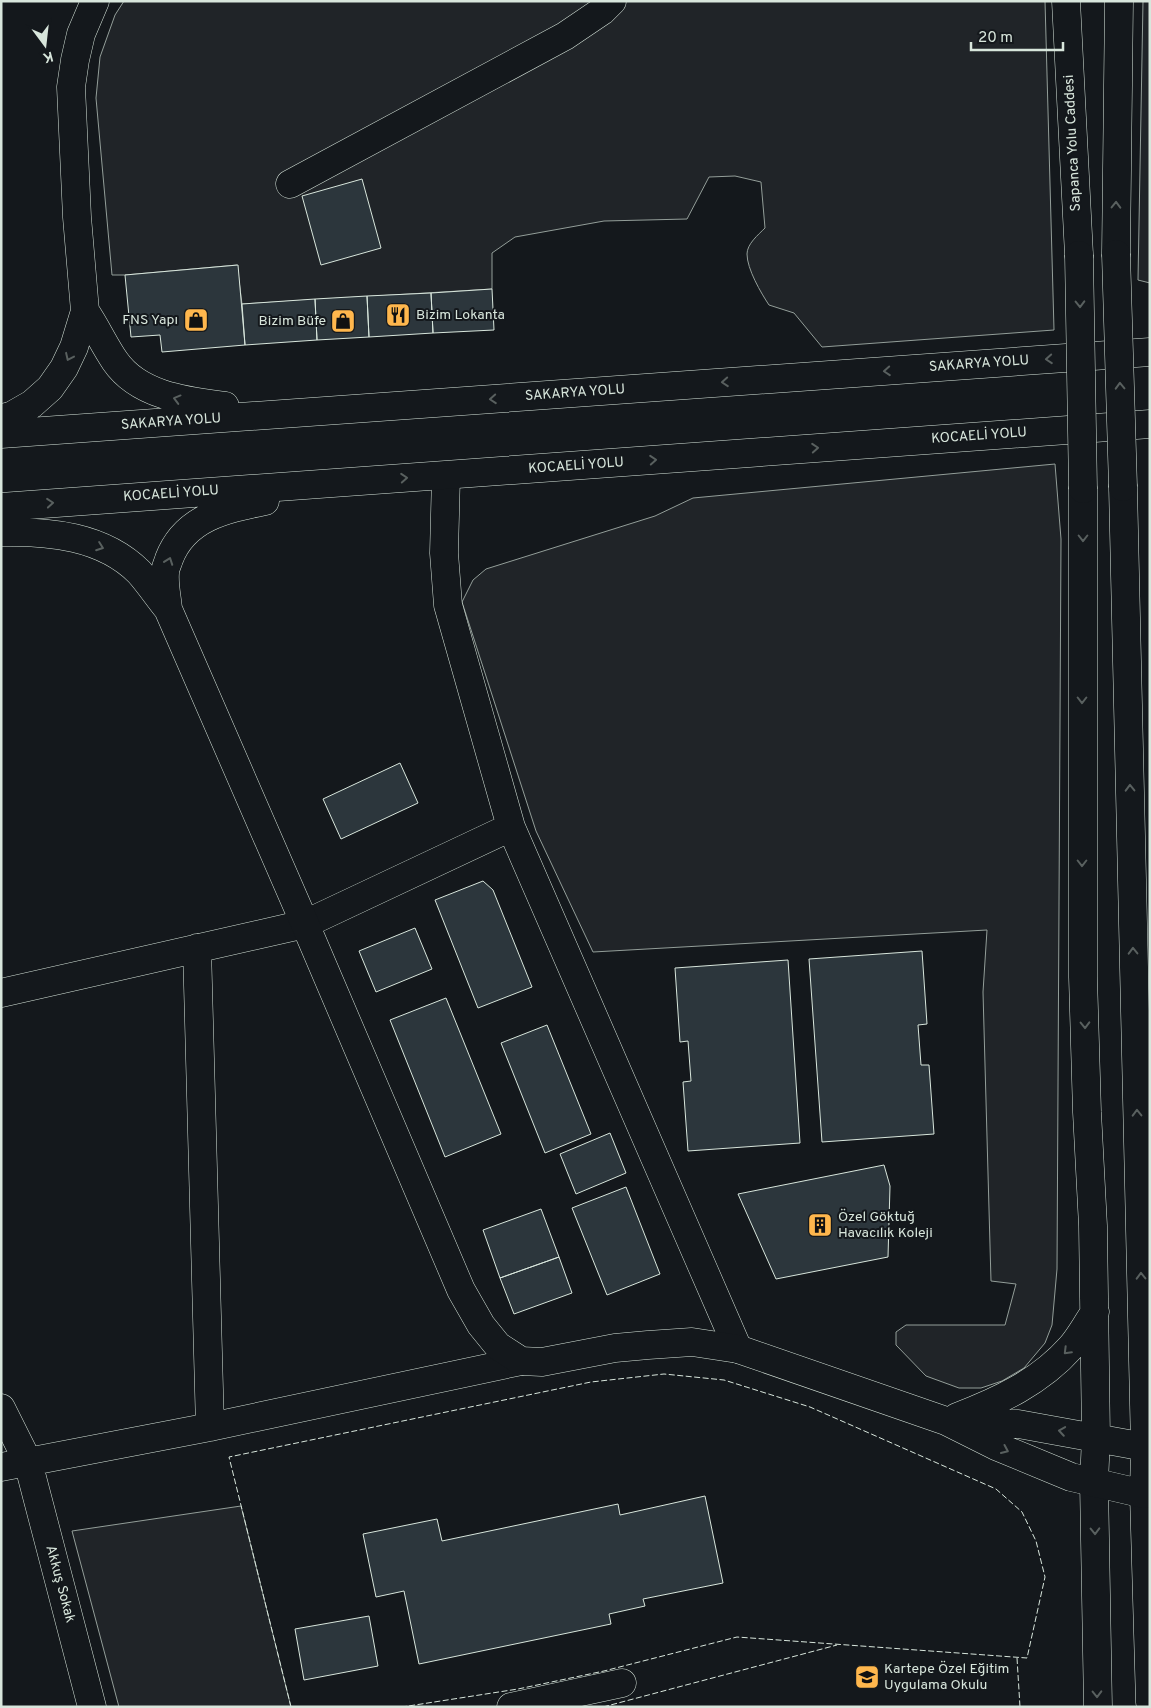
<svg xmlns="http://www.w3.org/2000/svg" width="1151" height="1708" font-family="Overpass,sans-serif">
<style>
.green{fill:#202428;stroke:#939e99}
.building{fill:#2c363c;stroke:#d8e6dc}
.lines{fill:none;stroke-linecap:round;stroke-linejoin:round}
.minor-casing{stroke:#d8e6dc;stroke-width:29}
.major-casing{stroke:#d8e6dc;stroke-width:29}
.highway-casing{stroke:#d8e6dc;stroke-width:29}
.minor{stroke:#14181c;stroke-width:28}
.major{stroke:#14181c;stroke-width:28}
.highway{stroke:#14181c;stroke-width:28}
.highway-bridge-casing{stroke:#d8e6dc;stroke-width:29;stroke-linecap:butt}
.highway-bridge{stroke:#14181c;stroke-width:28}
.fence{stroke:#d8e6dc;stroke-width:1;stroke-dasharray:6 2.5;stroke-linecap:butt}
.oneway{stroke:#59605f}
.labels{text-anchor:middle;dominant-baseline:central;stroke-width:4;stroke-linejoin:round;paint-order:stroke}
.street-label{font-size:14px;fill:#d8e6dc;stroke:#14181c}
.poi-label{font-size:14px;fill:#d8e6dc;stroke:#14181c;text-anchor:start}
</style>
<rect width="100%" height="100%" fill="#14181c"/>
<!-- green -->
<path class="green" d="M124,1H1045L1054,330L822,347L794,313L769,305C761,293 747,269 747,254C747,244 758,235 765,228L761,182L735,176L709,177L687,219L604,221L515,237L492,253V289L242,304L237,265L125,275H112L96,98L100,57L115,15Z
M1143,1H1150V283L1138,280Z
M1055,464L1061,539L1057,1269L1052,1325L1045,1343L1024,1368L1002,1381L981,1388H959L926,1376L896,1345V1332L906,1325H1005L1016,1284L991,1281L983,992L987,930L593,952L536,831L462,602L473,580L486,569L655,516L693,498Z
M241,1506L291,1707H119L72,1531Z"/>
<!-- building -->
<path class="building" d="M362,179L381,248L321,265L302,196Z
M238,265L245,345L162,352L160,335L131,337L125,275Z
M492,289L494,330L433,333L431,293Z
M431,293L433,333L369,337L367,296Z
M367,296L369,337L317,340L315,299Z
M315,299L317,340L245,345L242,304Z
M400,763L418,803L341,839L323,799Z
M483,881L493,890L532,987L478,1008L435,900Z
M415,928L432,969L376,992L359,951Z
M922,951L927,1024L918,1025L921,1065H929L934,1134L822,1142L809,959Z
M788,960L800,1143L688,1151L683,1082L691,1081L688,1041L680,1042L675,968Z
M446,998L501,1134L445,1157L390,1020Z
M547,1025L591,1134L545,1153L501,1043Z
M610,1133L626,1173L576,1194L560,1154Z
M884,1165L890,1186L888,1257L776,1279L738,1194Z
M626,1187L660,1274L607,1295L572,1208Z
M541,1209L559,1257L500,1278L483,1230Z
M559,1257L572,1293L514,1314L500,1278Z
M705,1496L723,1583L643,1599L645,1606L609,1614L611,1624L419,1664L404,1591L376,1597L363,1534L437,1519L442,1541L618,1504L620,1515Z
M369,1616L378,1666L304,1680L295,1629Z"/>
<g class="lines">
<defs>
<path id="minor" d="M290,184L565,36L602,11L612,1
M446,476L444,553L448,605L511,827L738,1349
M197,948L210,1427
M1,993L305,924L511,827
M1,1408L28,1462L92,1707
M1,1467L210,1427L521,1361
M511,1707L622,1683"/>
<path id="major" d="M1094,1483L1098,1707
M1144,1494L1150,1702"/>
<path id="highway" d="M1066,1L1079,255
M1116,254L1119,1
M85,311C96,327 104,345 115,361C139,396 187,401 225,406
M1,418L11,416L32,404L50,388L64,368L74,347L85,311L77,217L71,87L75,60L81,34L95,1
M1,434L1150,352
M1083,489V977L1087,1112L1093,1226L1096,1437L1094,1483
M1,507L1150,424
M1,532C49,531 103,536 139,572C149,583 158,597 168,609L305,924L461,1290L481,1325L498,1346L521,1361L542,1362L615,1348L648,1345L692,1342L738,1349L946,1421L996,1446L1071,1477L1144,1494L1145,1447L1123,487
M168,609C167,597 164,585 165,573C165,568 168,563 169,559C185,517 226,509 265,501
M957,1417C999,1401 1040,1382 1071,1347C1080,1337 1087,1323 1095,1312
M955,1422L1018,1424L1145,1447"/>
</defs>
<!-- minor casing -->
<use href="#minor" class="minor-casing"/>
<!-- major casing -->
<use href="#major" class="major-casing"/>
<!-- highway casing -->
<use href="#highway" class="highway-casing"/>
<!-- minor -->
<use href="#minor" class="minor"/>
<!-- major -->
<use href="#major" class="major"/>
<!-- highway -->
<use href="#highway" class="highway"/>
<defs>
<path id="highway-bridge" d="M1116,254L1123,487
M1079,255L1083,489"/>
</defs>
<!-- highway-bridge casing -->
<use href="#highway-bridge" class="highway-bridge-casing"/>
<!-- highway-bridge -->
<use href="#highway-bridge" class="highway-bridge"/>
<!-- fence -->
<path class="fence" d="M1017,1658L1020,1707
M291,1707L229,1457L591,1382L664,1374L724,1380L810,1407L996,1489L1022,1512L1036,1541L1045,1577L1027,1658L737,1637L604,1671L518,1689L402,1707
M603,1707L837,1645"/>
</g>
<!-- one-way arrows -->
<defs><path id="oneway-chevron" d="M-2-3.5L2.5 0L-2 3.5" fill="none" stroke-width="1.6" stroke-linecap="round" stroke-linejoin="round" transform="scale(1.25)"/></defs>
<g class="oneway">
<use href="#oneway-chevron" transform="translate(1116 205) rotate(-89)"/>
<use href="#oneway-chevron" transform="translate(1080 304) rotate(89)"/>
<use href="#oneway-chevron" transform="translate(69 357) rotate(115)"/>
<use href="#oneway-chevron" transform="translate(1049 359) rotate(176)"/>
<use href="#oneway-chevron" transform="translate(887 371) rotate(176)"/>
<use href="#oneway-chevron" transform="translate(725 382) rotate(176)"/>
<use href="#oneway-chevron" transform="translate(1120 386) rotate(-92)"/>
<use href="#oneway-chevron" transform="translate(177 399) rotate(-165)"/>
<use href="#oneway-chevron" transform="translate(493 399) rotate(176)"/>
<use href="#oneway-chevron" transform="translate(815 448) rotate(-4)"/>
<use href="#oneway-chevron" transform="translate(653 460) rotate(-4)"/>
<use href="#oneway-chevron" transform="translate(404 478) rotate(-4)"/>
<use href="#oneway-chevron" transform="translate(50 503) rotate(-5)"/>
<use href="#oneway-chevron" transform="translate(1083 538) rotate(90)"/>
<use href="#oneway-chevron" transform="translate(100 547) rotate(20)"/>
<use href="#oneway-chevron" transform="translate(169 561) rotate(-70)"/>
<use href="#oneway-chevron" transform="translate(1082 700) rotate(90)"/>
<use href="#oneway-chevron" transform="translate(1130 788) rotate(-91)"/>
<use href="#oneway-chevron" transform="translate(1082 863) rotate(90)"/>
<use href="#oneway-chevron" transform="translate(1133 951) rotate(-91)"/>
<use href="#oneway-chevron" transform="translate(1085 1025) rotate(89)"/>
<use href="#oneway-chevron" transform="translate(1137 1113) rotate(-91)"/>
<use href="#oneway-chevron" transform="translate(1141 1276) rotate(-91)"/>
<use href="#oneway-chevron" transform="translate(1067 1351) rotate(135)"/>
<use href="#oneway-chevron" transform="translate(1062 1431) rotate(-171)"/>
<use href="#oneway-chevron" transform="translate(1005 1450) rotate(24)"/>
<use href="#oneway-chevron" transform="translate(1095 1531) rotate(89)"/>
<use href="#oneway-chevron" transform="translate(1097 1694) rotate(89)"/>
</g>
<!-- icons -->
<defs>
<symbol id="restaurant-square" viewBox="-11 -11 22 22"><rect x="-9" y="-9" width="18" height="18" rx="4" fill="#ffb74d" stroke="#14181c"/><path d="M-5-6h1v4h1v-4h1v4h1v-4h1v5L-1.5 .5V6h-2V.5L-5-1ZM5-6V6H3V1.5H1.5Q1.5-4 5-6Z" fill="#111"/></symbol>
<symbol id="shop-square" viewBox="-11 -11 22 22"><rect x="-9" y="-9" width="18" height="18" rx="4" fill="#ffb74d" stroke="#14181c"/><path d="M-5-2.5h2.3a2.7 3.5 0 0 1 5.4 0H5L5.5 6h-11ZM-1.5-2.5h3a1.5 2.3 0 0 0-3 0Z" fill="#111"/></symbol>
<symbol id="building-square" viewBox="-11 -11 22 22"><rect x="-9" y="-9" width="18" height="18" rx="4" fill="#ffb74d" stroke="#14181c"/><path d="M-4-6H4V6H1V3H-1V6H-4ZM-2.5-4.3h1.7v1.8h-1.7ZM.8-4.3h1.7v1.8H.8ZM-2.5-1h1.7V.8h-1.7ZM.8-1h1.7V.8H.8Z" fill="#111"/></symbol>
<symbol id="school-square" viewBox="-11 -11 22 22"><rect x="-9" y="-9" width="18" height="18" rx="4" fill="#ffb74d" stroke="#14181c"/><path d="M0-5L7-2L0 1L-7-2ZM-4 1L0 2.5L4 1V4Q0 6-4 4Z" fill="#111"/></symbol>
</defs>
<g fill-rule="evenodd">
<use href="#restaurant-square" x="384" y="301" width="28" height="28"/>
<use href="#shop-square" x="182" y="306" width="28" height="28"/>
<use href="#shop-square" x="329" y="307" width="28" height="28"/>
<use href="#building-square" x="806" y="1211" width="28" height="28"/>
<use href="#school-square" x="853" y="1663" width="28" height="28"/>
</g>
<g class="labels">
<!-- street labels -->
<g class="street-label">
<text transform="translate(1073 143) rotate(-93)">Sapanca Yolu Caddesi</text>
<text transform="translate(979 364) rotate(-4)">SAKARYA YOLU</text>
<text transform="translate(575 393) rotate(-4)">SAKARYA YOLU</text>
<text transform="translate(171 422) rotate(-4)">SAKARYA YOLU</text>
<text transform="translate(979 436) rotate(-4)">KOCAELİ YOLU</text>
<text transform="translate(576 466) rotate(-4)">KOCAELİ YOLU</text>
<text transform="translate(171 494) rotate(-4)">KOCAELİ YOLU</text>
<text transform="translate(60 1584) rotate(75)">Akkuş Sokak</text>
</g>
<!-- poi labels -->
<g class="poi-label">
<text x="416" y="315">Bizim Lokanta</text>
<text x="178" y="320" text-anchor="end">FNS Yapı</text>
<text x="326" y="321" text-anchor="end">Bizim Büfe</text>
<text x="838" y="1217">Özel Göktuğ<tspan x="838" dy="16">Havacılık Koleji</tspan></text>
<text x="884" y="1669">Kartepe Özel Eğitim<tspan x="884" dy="16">Uygulama Okulu</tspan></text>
</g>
</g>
<!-- border -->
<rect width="1151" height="1708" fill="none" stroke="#d8e6dc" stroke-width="5"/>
<!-- north arrow -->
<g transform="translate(45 45) rotate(165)" stroke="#14181c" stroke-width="4" paint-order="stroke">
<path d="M0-4L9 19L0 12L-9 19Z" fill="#d8e6dc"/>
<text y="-8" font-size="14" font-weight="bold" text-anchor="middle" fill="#d8e6dc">K</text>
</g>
<!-- scale -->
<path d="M971 42v8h92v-8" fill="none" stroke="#d8e6dc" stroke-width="2.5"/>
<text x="978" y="42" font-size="15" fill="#d8e6dc" stroke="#14181c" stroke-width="4" paint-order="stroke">20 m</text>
</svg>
